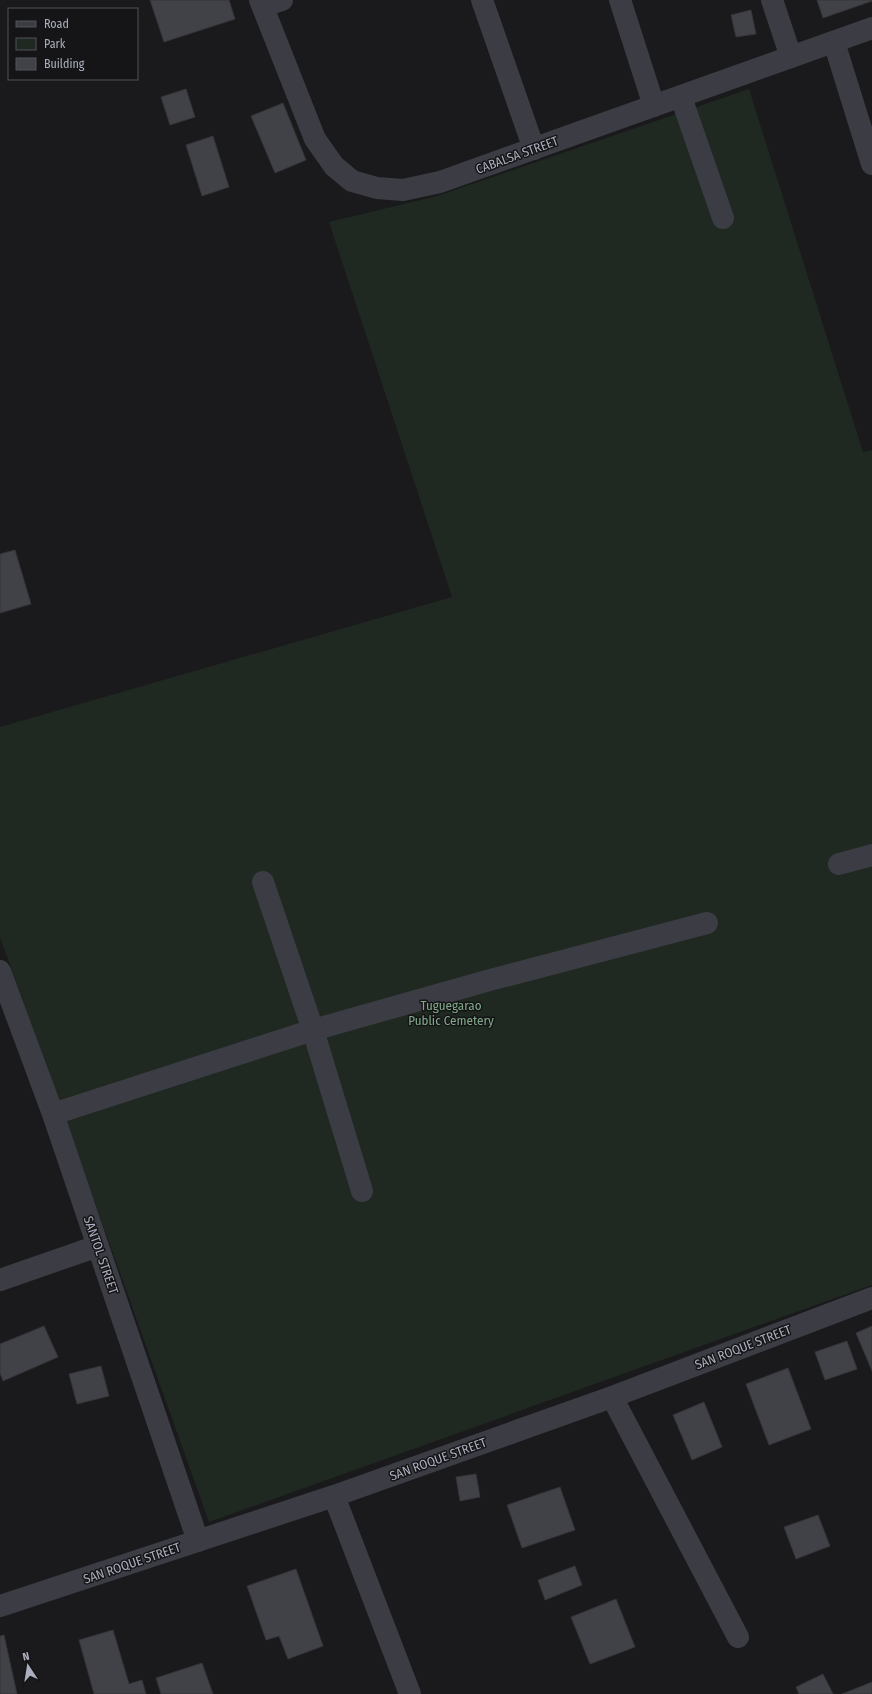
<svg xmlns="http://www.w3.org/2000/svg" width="872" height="1694" font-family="'Fira Sans Condensed',sans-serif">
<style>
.green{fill:#1f2821}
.building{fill:#414247;stroke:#343439}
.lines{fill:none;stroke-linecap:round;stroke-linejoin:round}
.minor{stroke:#3c3d44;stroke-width:22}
.labels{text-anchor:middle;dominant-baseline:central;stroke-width:3;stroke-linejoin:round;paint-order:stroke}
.street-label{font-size:13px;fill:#abafbd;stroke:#151518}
.park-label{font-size:13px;fill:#81a988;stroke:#151518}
</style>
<rect width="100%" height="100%" fill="#1a1a1d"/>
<!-- green -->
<path class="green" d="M749,89L863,452L872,450V1285L209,1522L0,937V727L452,597L329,222L437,196Z"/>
<!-- building -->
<path class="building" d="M150,0H229L235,19L164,42Z
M817,0H872V1L823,18Z
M751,10L756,34L736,37L731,15Z
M186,89L195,117L170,125L161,97Z
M283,103L306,160L275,173L251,116Z
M213,136L229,187L202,196L186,145Z
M15,550L31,604L0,613V554Z
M44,1326L58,1357L3,1381L0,1373V1344Z
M872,1326V1371L856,1333Z
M847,1341L857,1369L825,1380L815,1352Z
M101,1366L109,1396L77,1404L69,1374Z
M788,1368L811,1429L769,1445L746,1384Z
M704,1402L722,1447L692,1460L673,1415Z
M476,1474L480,1497L460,1501L456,1477Z
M560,1487L575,1530L522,1548L507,1505Z
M818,1515L830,1546L796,1559L784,1527Z
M575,1566L582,1585L545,1600L538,1580Z
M296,1569L323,1646L288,1659L279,1636L266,1640L247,1586Z
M616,1599L635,1647L590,1664L571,1617Z
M113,1630L129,1684L142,1680L146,1694H94L79,1640Z
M4,1635L17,1694H0V1636Z
M202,1663L213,1694H161L156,1678Z
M823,1674L833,1694H799L796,1687Z
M872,1682V1694H842Z"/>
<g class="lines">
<!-- minor -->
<path class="minor" d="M260,0L315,139L334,166L352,181L377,188L403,190L440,182L872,28
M482,0L534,149
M620,0L654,106
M772,0L791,57
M263,6L282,0
M834,42L872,164
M681,97L723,218
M839,864L872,855
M263,882L313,1030L362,1191
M0,971L53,1114L198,1541
M53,1114L313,1030L490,980L707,923
M0,1280L98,1246
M612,1397L738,1637
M334,1496L410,1694
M0,1606L334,1496L612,1397L872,1298"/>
</g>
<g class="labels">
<!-- street labels -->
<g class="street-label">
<text transform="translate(517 155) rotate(-20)">CABALSA STREET</text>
<text transform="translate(101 1255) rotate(71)">SANTOL STREET</text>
<text transform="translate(743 1347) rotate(-21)">SAN ROQUE STREET</text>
<text transform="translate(438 1459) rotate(-20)">SAN ROQUE STREET</text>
<text transform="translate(132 1563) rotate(-19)">SAN ROQUE STREET</text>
</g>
<!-- park labels -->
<g class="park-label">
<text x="451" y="1005">Tuguegarao<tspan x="451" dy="15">Public Cemetery</tspan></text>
</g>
</g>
<!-- legend -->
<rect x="8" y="8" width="130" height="72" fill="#151518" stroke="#51535a"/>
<rect x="16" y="21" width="20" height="6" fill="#3c3d44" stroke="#51535a"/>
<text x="44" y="28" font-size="12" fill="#abafbd">Road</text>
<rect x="16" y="38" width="20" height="12" fill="#1f2821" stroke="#51535a"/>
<text x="44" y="48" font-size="12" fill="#abafbd">Park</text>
<rect x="16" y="58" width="20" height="12" fill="#414247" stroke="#51535a"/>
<text x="44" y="68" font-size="12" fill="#abafbd">Building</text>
<!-- north arrow -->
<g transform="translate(28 1666) rotate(348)" stroke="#151518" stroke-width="3" paint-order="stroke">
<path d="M0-3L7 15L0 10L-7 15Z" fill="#abafbd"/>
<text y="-6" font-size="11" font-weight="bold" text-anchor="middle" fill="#abafbd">N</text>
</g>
</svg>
